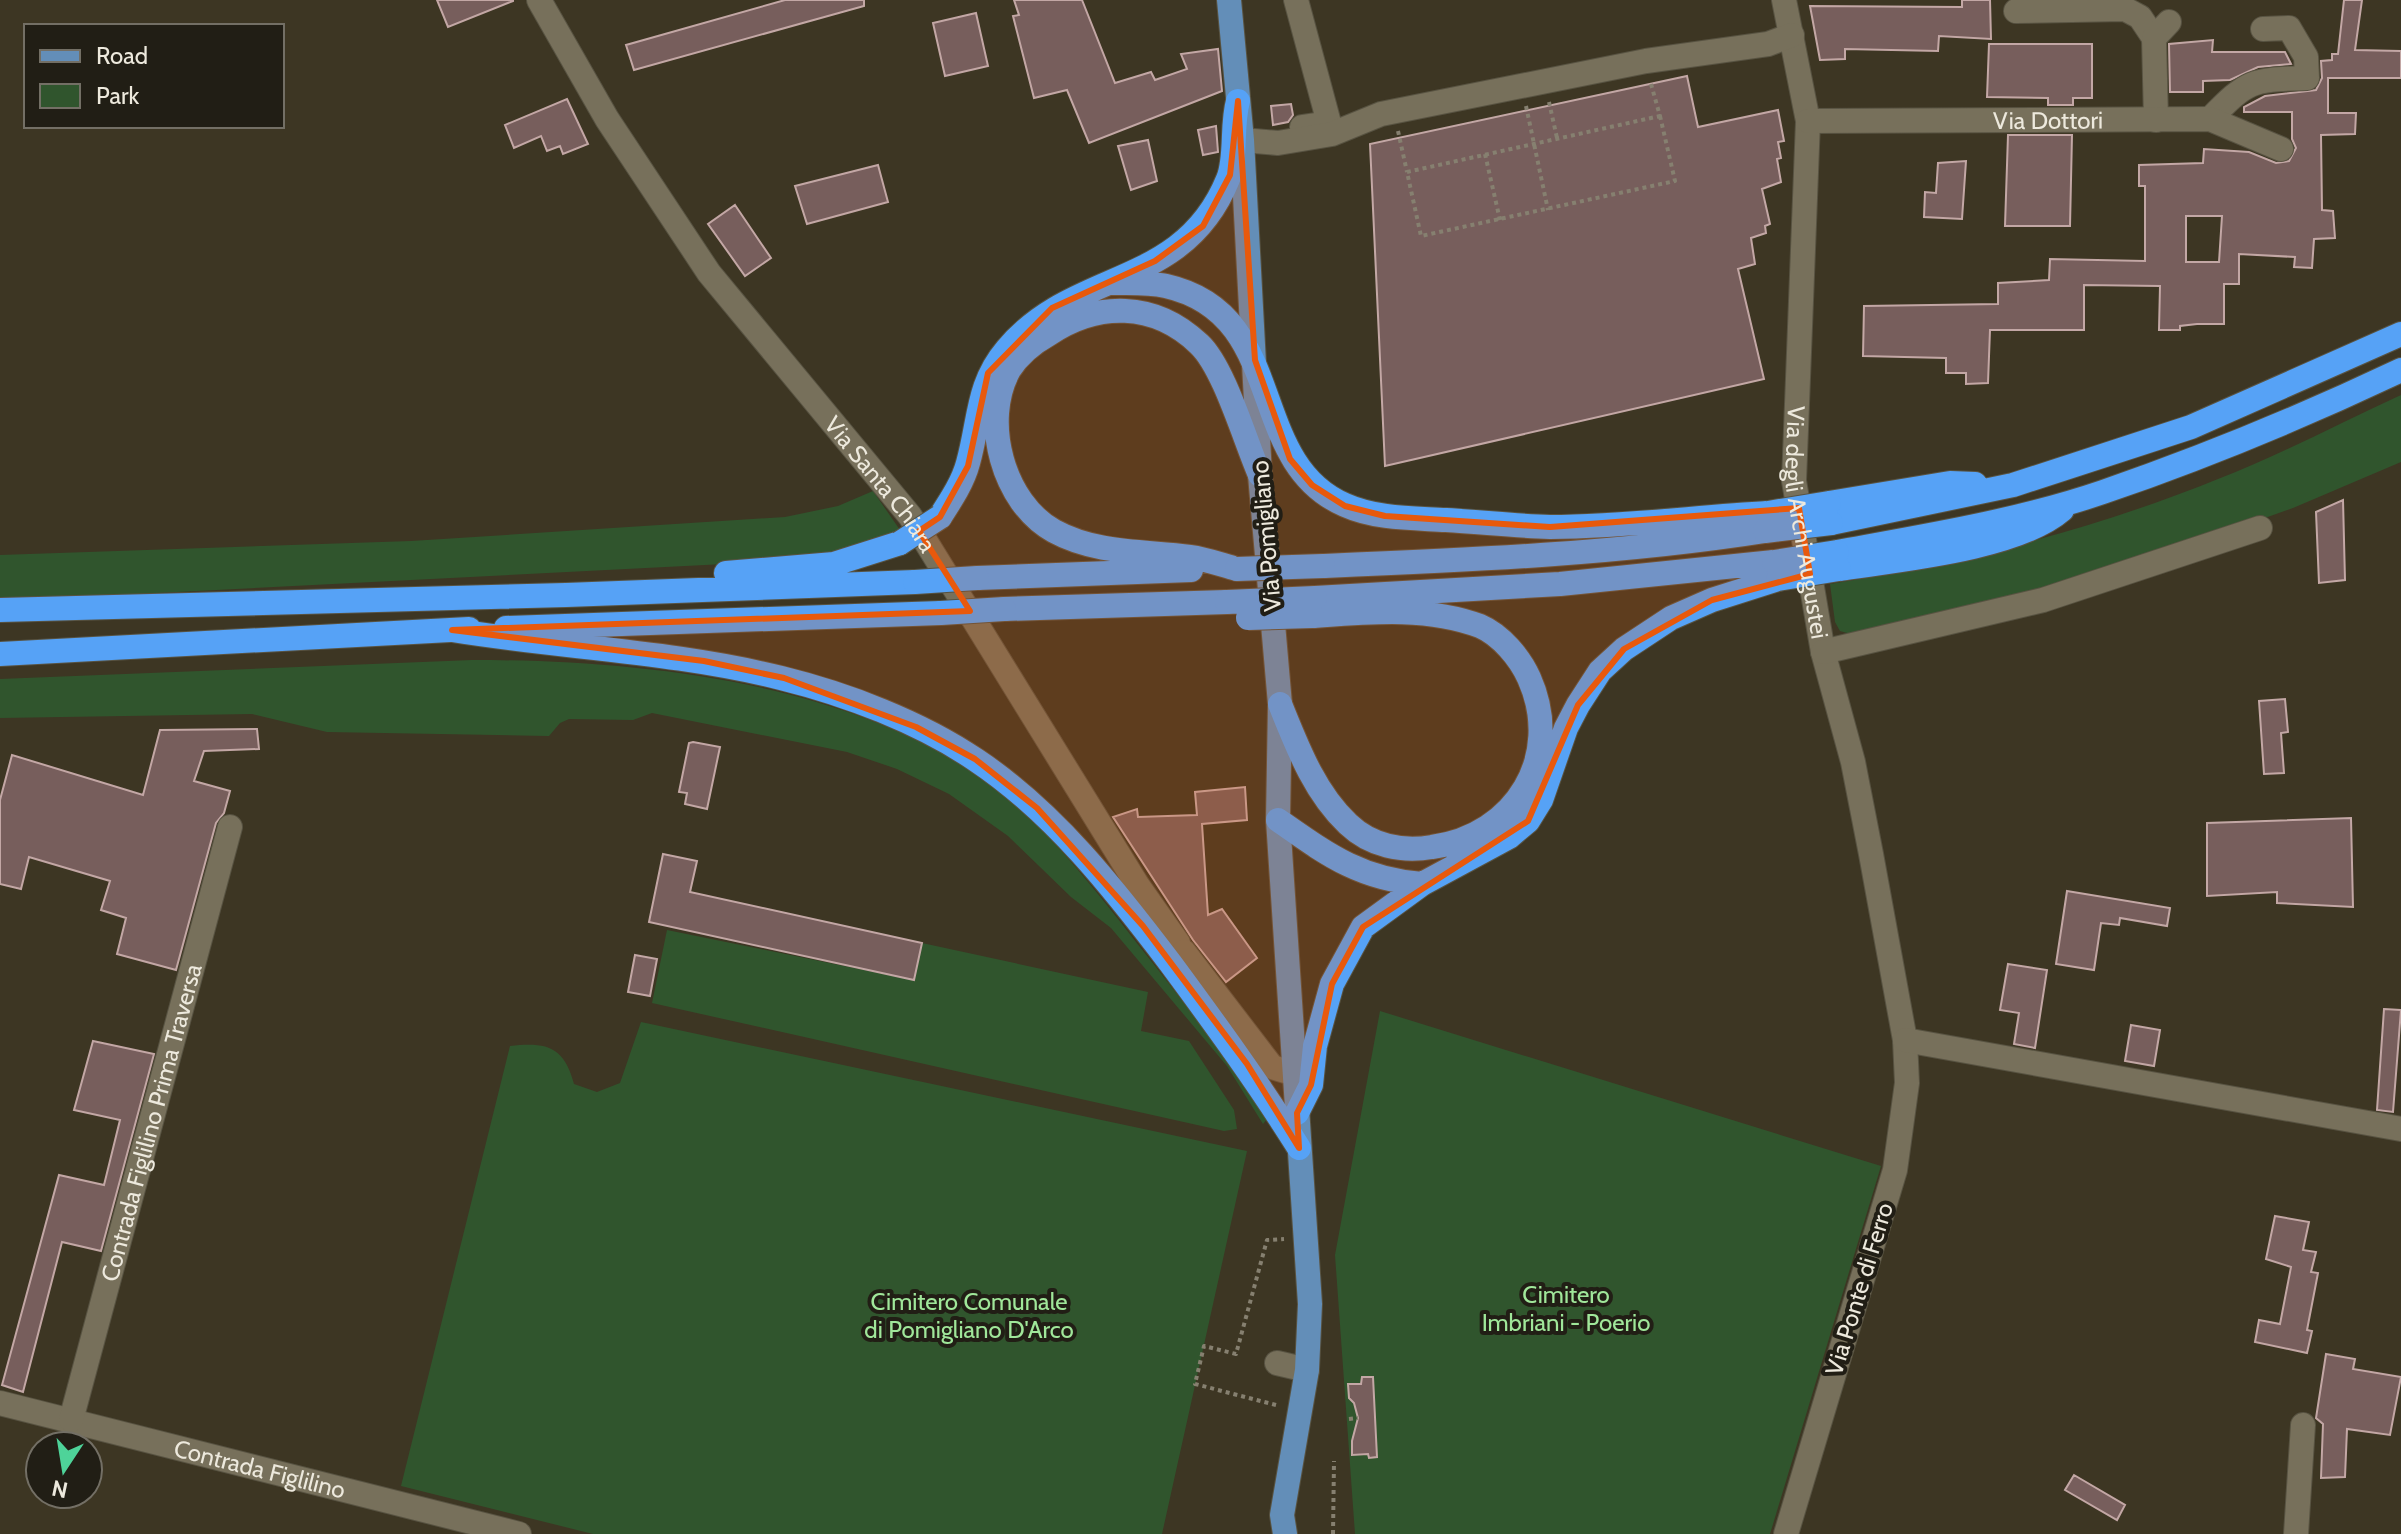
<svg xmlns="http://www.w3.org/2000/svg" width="2401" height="1534" font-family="Cabin,sans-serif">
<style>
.green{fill:#30552d}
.building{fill:#775e5c;stroke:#c3a7a5;stroke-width:2;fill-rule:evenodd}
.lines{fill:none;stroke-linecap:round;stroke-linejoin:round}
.minor-casing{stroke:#585342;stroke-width:26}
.major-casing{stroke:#585342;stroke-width:26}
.highway-casing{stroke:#585342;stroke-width:26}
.path{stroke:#868070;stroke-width:4;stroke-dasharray:4 4;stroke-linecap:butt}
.minor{stroke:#77705b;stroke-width:24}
.major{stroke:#638eb8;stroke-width:24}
.highway{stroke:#56a2f6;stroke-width:24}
.highway-bridge-casing{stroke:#585342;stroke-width:26;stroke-linecap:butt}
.highway-bridge{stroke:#56a2f6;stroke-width:24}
.marked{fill:#e8590c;fill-opacity:0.2;stroke:#e8590c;stroke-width:6;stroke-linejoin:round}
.labels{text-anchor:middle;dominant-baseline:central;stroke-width:8;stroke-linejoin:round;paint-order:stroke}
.street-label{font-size:24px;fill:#ede9dd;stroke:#211e15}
.park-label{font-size:24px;fill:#a0e79a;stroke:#211e15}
</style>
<rect width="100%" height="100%" fill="#3d3623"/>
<!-- green -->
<path class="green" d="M2401,395V462L2293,508L2093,579L1854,635L1840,631L1835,622L1830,584C1961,563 2095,529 2218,479C2280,455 2340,423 2401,395Z
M873,491L900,530L867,543L801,560L0,601V555L411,541L785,517L838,506Z
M472,660C652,660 889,685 1026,814C1073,859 1112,912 1152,962C1192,1013 1232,1063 1267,1119L1263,1124L1227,1066L1111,928L1071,897L1008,836L949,794L897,769L847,752L652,713L633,720L569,719L560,723L549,736L327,732L252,714L0,718V679Z
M667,930L913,980L922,943L1148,992L1141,1031L1189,1041L1234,1110L1237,1129L1224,1131L652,1003Z
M1380,1011L1881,1166L1770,1534H1355L1335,1255Z
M641,1022L1247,1151L1162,1534H593L401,1486L510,1046C548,1042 564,1047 574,1084L597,1092L620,1083Z"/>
<!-- building -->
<path class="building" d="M437,0H513V1L448,27Z
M785,0H864V6L634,70L626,45Z
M1014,0H1082L1115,83L1151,72L1155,80L1187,69L1181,54L1218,49L1222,91L1089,143L1067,90L1034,98L1013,16L1019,15Z
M1962,0H1990L1991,39L1939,36L1938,51L1845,49V59L1820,60L1810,6L1962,7Z
M2344,0H2362L2355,50L2401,51V78H2328V113H2356L2355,134L2321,135L2322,210L2333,211L2335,238L2314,239L2312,268L2294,267L2295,257L2239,254V284H2224V324H2197L2180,326V330H2159L2160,286L2084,285V330H1990L1988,383L1966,384V373H1946V358L1863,356L1864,306L1998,304V283L2049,280L2050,259L2145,261V186H2139V165L2203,163L2204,149L2249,152L2276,163L2289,161L2296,148L2292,139V112H2244V107L2265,96L2316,90L2322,78L2321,61L2332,60V54H2338ZM2186,216H2222L2219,262H2186Z
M976,13L988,66L945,76L933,23Z
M2213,40L2212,52H2285L2291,64L2258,67L2230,80L2203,81V92H2170L2169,44Z
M1989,44H2092V98H2073V105H2048V98L1987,97Z
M1687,76L1698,127L1778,110L1784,141L1778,142L1781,158L1777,159L1781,182L1762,189L1770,224L1765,226L1766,233L1751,238L1755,264L1738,269L1764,379L1385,466L1370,144Z
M567,99L588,144L563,154L560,146L547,151L541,136L514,148L505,125Z
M1291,104L1293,115L1288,122L1273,125L1271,106Z
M1216,126L1218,152L1203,155L1198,130Z
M2008,135H2072L2070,226H2005Z
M1148,140L1157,181L1131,190L1118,146Z
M1966,161L1962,219L1924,217L1925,192L1936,193L1938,163Z
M878,165L888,202L807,224L795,186Z
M735,205L771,258L745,276L708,224Z
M2343,500L2345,580L2319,583L2316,512Z
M2285,699L2288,732L2281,733L2284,773L2264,774L2259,701Z
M257,729L259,749L204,751L194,781L230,791L224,813L216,823L176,970L117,954L126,918L101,910L110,881L29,857L21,889L0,884V800L12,755L143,795L160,730Z
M693,742L720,747L707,809L685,804L687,793L679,792L689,743Z
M1245,787L1247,820L1202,824L1208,915L1222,909L1257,958L1226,982L1193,940L1113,817L1137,809L1138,817L1197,815L1195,792Z
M2351,818L2353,907L2277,903V892L2207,896V823Z
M663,854L697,861L690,892L922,943L914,980L649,922Z
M2067,891L2170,908L2167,926L2120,918L2119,925L2101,923L2094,970L2056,964Z
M635,955L657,959L650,996L628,992Z
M2008,964L2047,970L2035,1048L2014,1044L2019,1013L2000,1010Z
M2384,1009L2401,1010L2393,1112L2377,1110Z
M2131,1025L2160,1030L2154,1066L2125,1061Z
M93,1041L154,1054L101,1251L62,1242L23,1392L2,1385L59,1175L104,1185L120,1120L74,1110Z
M2275,1216L2309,1222L2303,1250L2316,1252L2311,1272L2318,1273L2307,1330L2312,1331L2307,1353L2255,1342L2259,1320L2280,1324L2291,1267L2266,1259Z
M2326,1354L2355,1359L2353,1369L2401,1377L2390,1435L2347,1429L2345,1477L2321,1478L2323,1424L2316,1418Z
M1362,1377H1373L1377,1457L1369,1458L1368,1454L1352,1455V1441L1358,1418L1354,1403L1349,1398L1348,1384H1361Z
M2074,1475L2125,1505L2117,1520L2065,1490Z"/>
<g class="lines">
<defs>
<g id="minor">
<path id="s1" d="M539,0L607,119L709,273L910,516L1138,886L1178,943L1190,989"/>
<path d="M1296,0L1329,123L1302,127"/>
<path id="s2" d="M1784,0L1808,121L1794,481L1823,652L1853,762L1871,854L1905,1040L1907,1083L1895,1170L1786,1534"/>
<path d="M2016,11L2125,9L2140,17L2154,38"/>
<path d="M2210,119C2249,79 2251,80 2307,78L2306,57L2289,28L2263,29"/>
<path d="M2156,120L2154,38L2169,22"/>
<path id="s3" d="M1808,121L2210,119L2281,149"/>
<path d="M1242,140L1278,143L1332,134L1381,114L1646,61L1768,44L1792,35"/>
<path d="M1823,652L2043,600L2260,528"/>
<path d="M1184,952L1272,1067L1292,1073"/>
<path d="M1905,1040L2401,1129"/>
<path d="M1277,1363L1307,1370"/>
<path id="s4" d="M0,1403L519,1534"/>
<path id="s5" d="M71,1420L230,827"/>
<path d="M2296,1534L2303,1425"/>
</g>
<path id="major" d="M1229,0L1242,140L1260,475L1280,704L1278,820L1310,1304L1307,1370L1282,1515L1285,1534"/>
<path id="highway" d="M1112,283C1130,283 1149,282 1166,286C1290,314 1244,461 1345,505C1376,519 1413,518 1446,520C1481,522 1515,526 1550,527C1622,527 1696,517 1768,513
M1829,503L1950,483L1975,484
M940,517C951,500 963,482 968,463C980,420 977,384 1007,349C1075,268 1183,290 1228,179C1237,157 1231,126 1238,101
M1831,523L2013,485L2191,427L2401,334
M1837,552C1925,536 2018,521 2103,492C2205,457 2304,416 2401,370
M1323,566C1470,560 1618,554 1765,531
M1237,569C1222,565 1206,559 1190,557C1144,551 1096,554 1054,531C1003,503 981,421 1009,370C1019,354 1033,343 1049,334C1097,302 1154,301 1199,344C1224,367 1245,441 1260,475
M1839,569C1898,560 2017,549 2062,510
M726,573L834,564L900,543
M977,578L1191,570
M1315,598L1560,584L1774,562
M1004,609L1227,602
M0,610L566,595L915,582
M506,628L941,613
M452,630C562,648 672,651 781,678C846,694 920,722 976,760C1054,812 1115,890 1171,964C1216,1025 1259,1084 1299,1148
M0,654L469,629
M1280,704C1297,746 1314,792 1348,824C1371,846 1402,852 1432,847C1516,836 1564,756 1529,678C1520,658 1501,635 1480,626C1427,606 1368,612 1312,616
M1278,820C1328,855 1360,879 1422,884
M1297,1113L1311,1085L1315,1046L1332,984L1363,927L1422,884L1509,837L1528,821L1541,800L1566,728L1578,705L1600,671L1624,649L1671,618L1712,600L1778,579"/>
</defs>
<!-- minor casing -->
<use href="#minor" class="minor-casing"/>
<!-- major casing -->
<use href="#major" class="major-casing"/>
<!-- highway casing -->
<use href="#highway" class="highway-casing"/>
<!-- path -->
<path class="path" d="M1651,84L1660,116
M1549,102L1557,138
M1526,106L1548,210
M1660,116L1675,181L1421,236L1407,172Z
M1398,131L1407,172
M1485,154L1500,220
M1276,1405L1195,1384L1204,1346L1236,1354L1267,1240L1284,1239
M1349,1419L1358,1418
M1333,1534L1334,1461"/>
<!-- minor -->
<use href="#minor" class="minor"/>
<!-- major -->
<use href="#major" class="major"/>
<!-- highway -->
<use href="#highway" class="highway"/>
<defs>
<path id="highway-bridge" d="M1768,513L1829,503
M1765,531L1831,523
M900,543L940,517
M1774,562L1837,552
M1237,569L1323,566
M1778,579L1839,569
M915,582L977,578
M1227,602L1315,598
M941,613L1004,609
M1248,618L1312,616"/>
</defs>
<!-- highway-bridge casing -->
<use href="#highway-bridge" class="highway-bridge-casing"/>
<!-- highway-bridge -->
<use href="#highway-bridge" class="highway-bridge"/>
</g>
<!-- marked area -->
<path class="marked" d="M1238,101L1255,360L1290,459L1312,485L1345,506L1385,516L1550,527L1799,508L1810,574L1712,600L1624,649L1578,705L1528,821L1363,927L1332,984L1311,1085L1297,1113L1299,1148L1247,1064L1143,926L1037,808L975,759L916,727L784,678L704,661L452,630L970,611L919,531L940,517L968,466L988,373L1052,308L1155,261L1203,226L1230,175Z"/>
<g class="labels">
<!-- street labels -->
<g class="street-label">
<text stroke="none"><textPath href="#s3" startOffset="240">Via Dottori</textPath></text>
<text stroke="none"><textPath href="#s1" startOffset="594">Via Santa Chiara</textPath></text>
<text stroke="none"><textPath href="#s2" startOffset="526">Via degli Archi Augustei</textPath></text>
<text transform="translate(1266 536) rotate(-95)">Via Pomigliano</text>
<text stroke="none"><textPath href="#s5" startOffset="308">Contrada Figlilino Prima Traversa</textPath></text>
<text transform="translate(1859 1289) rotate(-73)">Via Ponte di Ferro</text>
<text stroke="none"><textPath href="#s4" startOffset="268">Contrada Figlilino</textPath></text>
</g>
<!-- park labels -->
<g class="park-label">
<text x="1566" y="1294">Cimitero<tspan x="1566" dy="28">Imbriani - Poerio</tspan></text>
<text x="969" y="1301">Cimitero Comunale<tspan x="969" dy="28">di Pomigliano D'Arco</tspan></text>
</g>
</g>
<!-- legend -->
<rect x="24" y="24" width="260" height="104" fill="#211e15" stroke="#736f65" stroke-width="2"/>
<rect x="40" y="50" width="40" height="12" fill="#638eb8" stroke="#736f65" stroke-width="2"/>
<text x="96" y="64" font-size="24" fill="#ede9dd">Road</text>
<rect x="40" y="84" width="40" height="24" fill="#30552d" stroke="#736f65" stroke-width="2"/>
<text x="96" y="104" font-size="24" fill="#ede9dd">Park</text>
<!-- north arrow -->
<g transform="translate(64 1470) rotate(192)"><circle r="38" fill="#211e15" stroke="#736f65" stroke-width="2"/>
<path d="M0-6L14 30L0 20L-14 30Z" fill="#4ed399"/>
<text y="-12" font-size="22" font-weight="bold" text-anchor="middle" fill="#ede9dd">N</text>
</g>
</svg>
